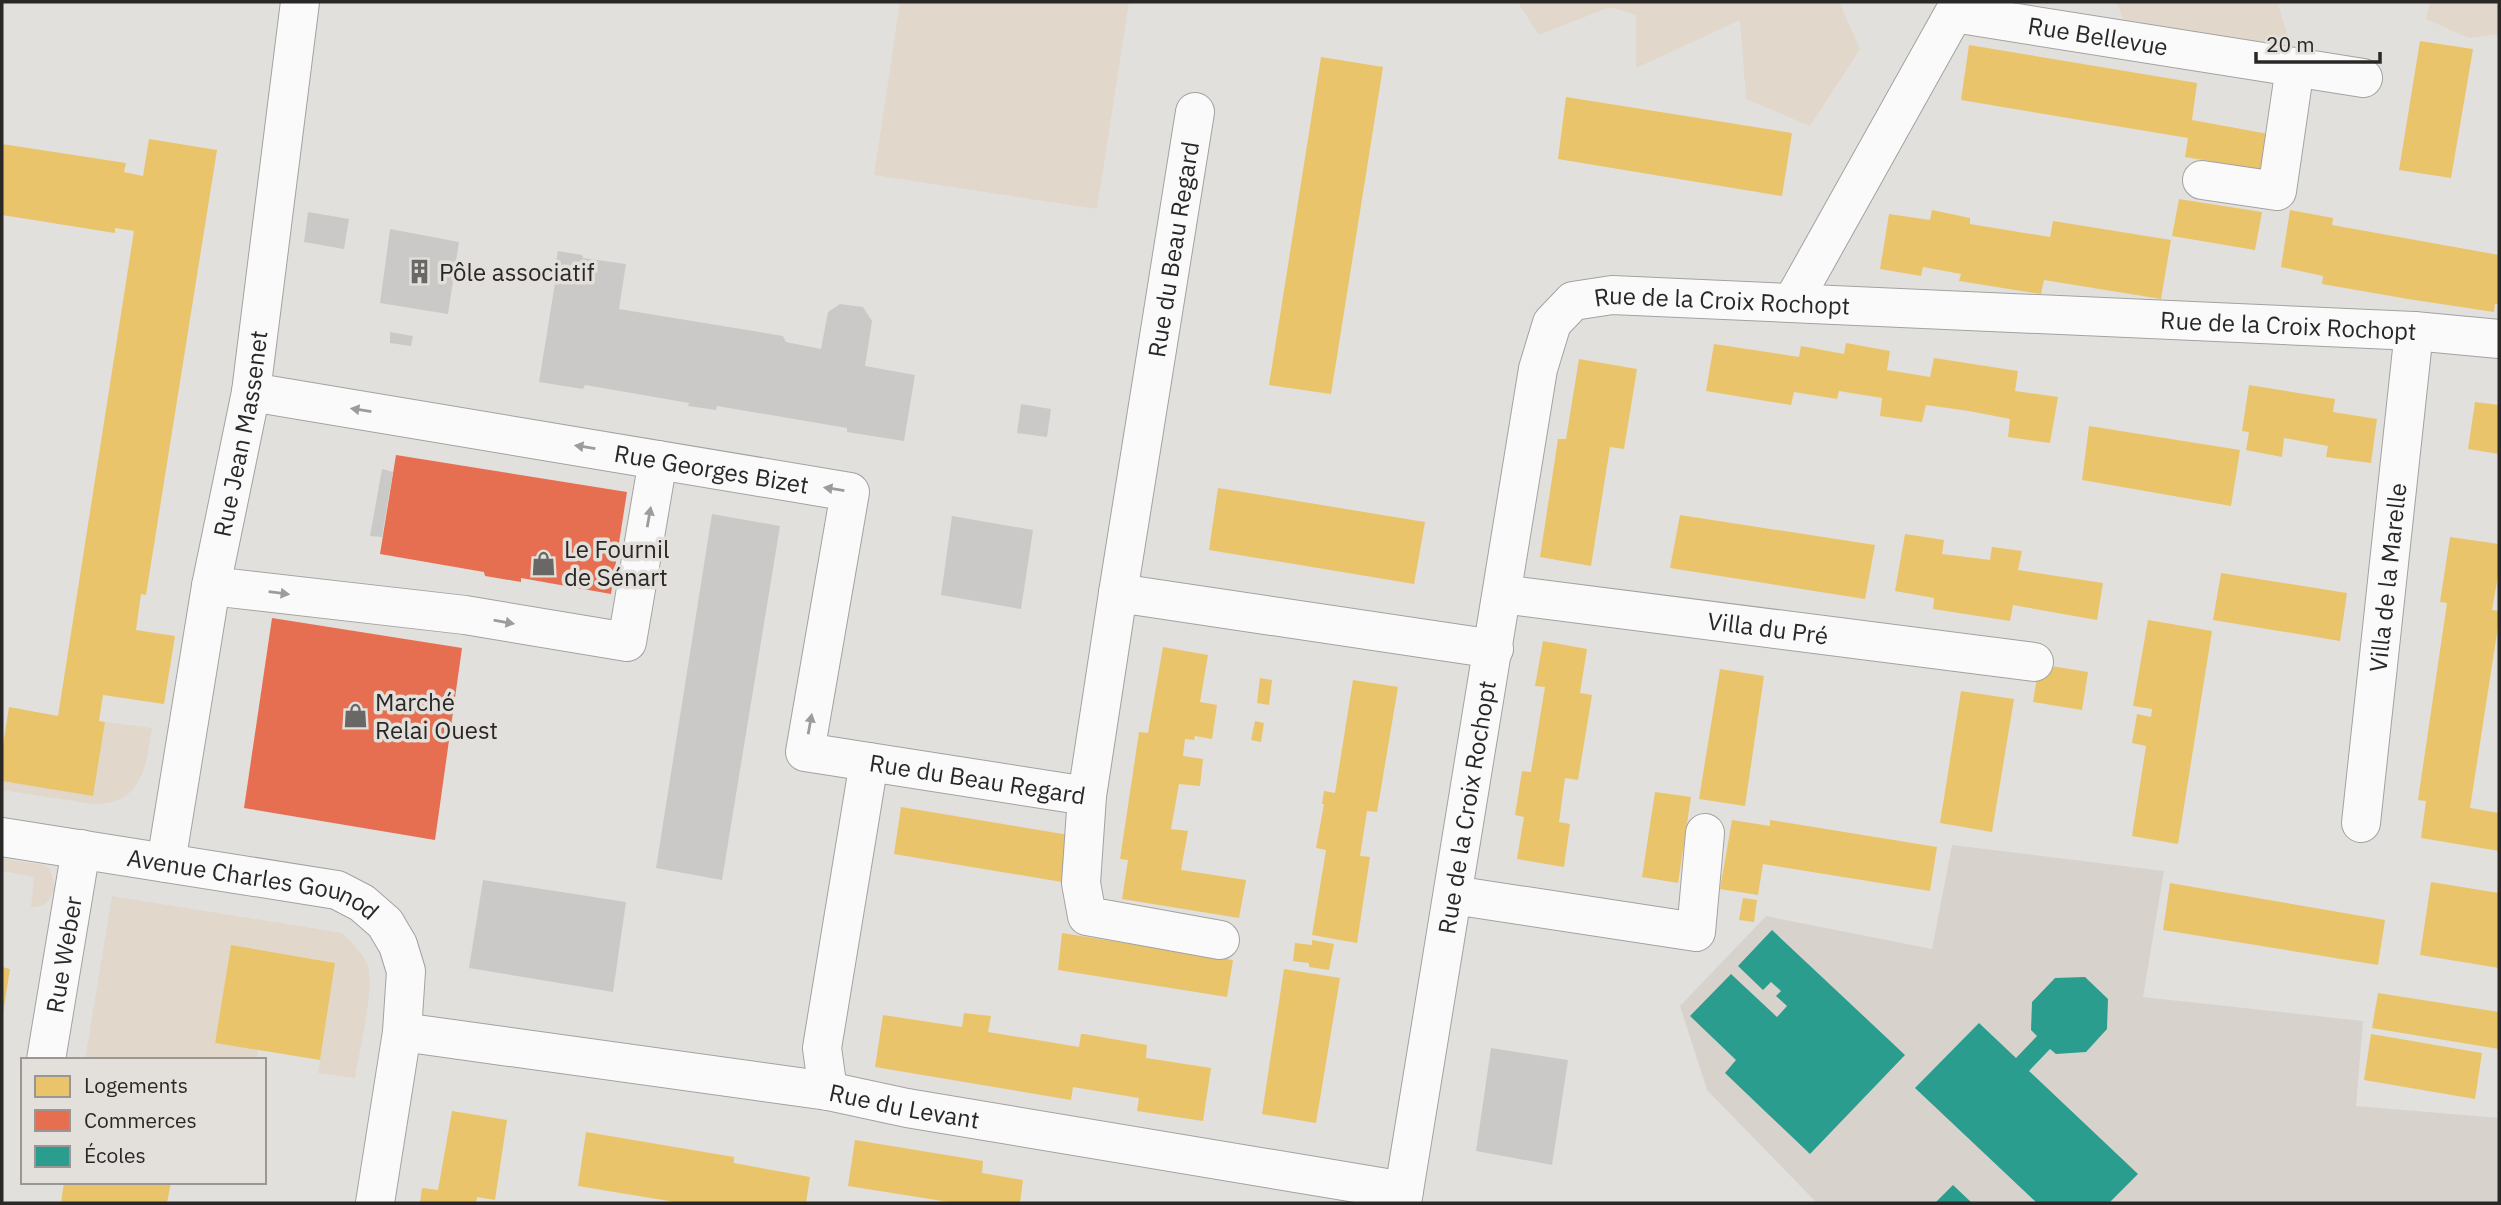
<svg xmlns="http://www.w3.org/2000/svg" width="2501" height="1205" font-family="'IBM Plex Sans',sans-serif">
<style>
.built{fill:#d8d2cc}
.green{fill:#e1d7cb}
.homes{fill:#e9c46a}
.shops{fill:#e76f51}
.schools{fill:#2a9d8f}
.building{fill:#cbc9c7}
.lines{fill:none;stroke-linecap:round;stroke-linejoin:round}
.minor-casing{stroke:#a3a2a0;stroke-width:40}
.minor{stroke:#fbfafa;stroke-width:38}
.oneway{fill:#9d9c9b}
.labels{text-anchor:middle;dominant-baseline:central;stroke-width:7;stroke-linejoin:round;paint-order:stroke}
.street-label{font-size:24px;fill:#2a2827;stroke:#e3e0dc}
.poi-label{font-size:24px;fill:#2a2827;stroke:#e3e0dc;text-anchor:start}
</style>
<rect width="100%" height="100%" fill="#e2e0dd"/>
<!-- built -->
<path class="built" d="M1952,845L2164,871L2143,997L2363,1021L2356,1106L2499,1118V1203H1817L1707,1090L1680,1006L1766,916L1932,949Z"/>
<!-- green -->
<path class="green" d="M900,2H1129L1097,209L874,175Z
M1519,2H1839L1860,49L1810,126L1746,99L1740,20L1636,68V15L1610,7L1539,35L1519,4Z
M2116,2H2280L2279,7L2294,58L2144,63Z
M2430,2H2499V34L2469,38L2426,19Z
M105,722L152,728C146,767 142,805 93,804L2,790V781L92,795Z
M2,859L44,865L50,869L55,887C51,900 46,907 31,907L34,877L2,871Z
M112,896L342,933C351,941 361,952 367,963C376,983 359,1053 355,1078L318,1073L335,963L231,945L215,1043L258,1050L256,1060H85Z"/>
<!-- homes -->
<path class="homes" d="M2420,41L2473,49L2451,178L2399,170Z
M1969,45L2197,83L2192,120L2274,135L2269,171L2185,157L2188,138L1961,100Z
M1321,57L1383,67L1331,394L1269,385Z
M1566,97L1792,133L1782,196L1558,159Z
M149,139L217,150L146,595L141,594L136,630L175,636L164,704L103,695L99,721L105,722L93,796L2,781V752L9,707L58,716L134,231L115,228V233L2,215V144L126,163L124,172L143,176Z
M2179,199L2262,212L2255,250L2172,236Z
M1932,210L1970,218V224L2050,237L2053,221L2171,240L2161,299L2044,280L2041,294L1959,281L1961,274L1923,267L1921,276L1880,269L1889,214L1930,220Z
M2290,210L2333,218L2332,225L2499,255V304H2495L2494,312L2408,299L2322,284L2323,276L2281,267Z
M1846,343L1890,351L1887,370L1930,377L1934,358L2018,371L2015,391L2058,397L2050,443L2008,437L2010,419L1969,411L1926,405L1922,422L1880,416L1882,398L1839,391L1837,399L1794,392L1791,405L1706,391L1714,344L1799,357L1801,346L1844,354Z
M1579,359L1637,369L1624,449L1610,447L1591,566L1540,557L1558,439H1566Z
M2249,385L2335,399L2333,412L2377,419L2371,463L2326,457L2328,446L2284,438L2282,457L2246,450L2249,432L2242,431Z
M2475,402L2499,405V454L2468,449Z
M2089,426L2240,450L2231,506L2082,480Z
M1218,488L1425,522L1414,584L1209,550Z
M1680,515L1875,545L1865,599L1670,568Z
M1905,534L1944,540L1942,554L1990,560L1992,547L2022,551L2018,570L2103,583L2097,620L2013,605L2010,621L1933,609L1934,598L1895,591Z
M2450,537L2499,544V570L2492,610L2499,611V620L2470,808L2499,813V851L2421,838L2426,801L2418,800L2447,603L2440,602Z
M2221,573L2347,593L2340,641L2213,620Z
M2148,620L2212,631L2178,844L2132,836L2146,746L2132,743L2137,714L2151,717L2152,709L2133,706Z
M1543,641L1587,649L1580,693L1592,695L1578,780L1565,778L1559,822L1570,824L1564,867L1517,859L1524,817L1515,815L1522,771L1531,772L1545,687L1535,686Z
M1163,647L1208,655L1200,702L1217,705L1212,739L1195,736L1194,740L1185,739L1183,756L1203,759L1200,786L1179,784L1171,829L1188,831L1181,870L1246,880L1239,918L1122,899L1128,860L1120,859L1139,732L1148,733Z
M2039,664L2088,672L2082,710L2033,702Z
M1720,669L1764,676L1745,806L1699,799Z
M1260,678L1272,680L1269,705L1257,703Z
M1353,680L1398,687L1377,812L1367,811L1360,856L1370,857L1357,943L1312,935L1326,850L1316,848L1324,804H1322L1324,791L1335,793Z
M1961,691L2014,699L1992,832L1940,823Z
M1255,721L1264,723L1261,742L1251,740Z
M1655,792L1691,797L1678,883L1642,877Z
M901,807L1069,835L1062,882L894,854Z
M1732,820L1770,826V820L1937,847L1930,891L1763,864L1758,895L1720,889Z
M2431,882L2499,893V968L2420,955Z
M2170,883L2385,920L2378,965L2163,930Z
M1743,898L1757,900L1754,922L1739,920Z
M1062,933L1233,960L1227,997L1058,970Z
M1312,940L1334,944L1329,970L1309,967V963L1293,961L1295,943L1312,945Z
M231,945L335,963L320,1060L215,1043Z
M2,967L10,969L3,1013H2Z
M1284,969L1340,978L1316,1123L1262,1114Z
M2378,993L2499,1012V1049L2372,1028Z
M964,1013L991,1016L988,1032L1079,1047L1081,1034H1084L1147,1045L1146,1058L1211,1068L1203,1121L1137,1111L1139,1098L1073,1087L1071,1100L875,1067L883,1015L962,1027Z
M2371,1034L2482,1053L2475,1099L2364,1080Z
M452,1111L507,1120L495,1200L477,1197L476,1203H420L422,1188L438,1190Z
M586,1132L734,1157V1163L810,1177L806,1203H681L578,1186Z
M855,1140L983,1161L982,1173L1023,1180L1020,1203H955L848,1186Z
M64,1182H171L167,1203H61Z"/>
<!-- shops -->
<path class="shops" d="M396,455L627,492L611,594L521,578V582L485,576L484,572L380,554Z
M272,618L462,648L435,840L244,808Z"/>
<!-- schools -->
<path class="schools" d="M1772,930L1905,1055L1810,1154L1725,1073L1736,1060L1690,1016L1731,974L1777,1017L1787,1006L1776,996L1781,991L1771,982L1763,990L1738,966Z
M2085,977L2108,999L2107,1029L2086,1052L2056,1054L2050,1049L2029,1071L2138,1174L2109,1203H2037L1915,1088L1979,1023L2016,1058L2037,1036L2031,1030L2032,1002L2055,978Z
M1953,1185L1972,1203H1935Z"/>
<!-- building -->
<path class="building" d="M308,212L349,219L344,249L304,242Z
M390,229L459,242L448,314L380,303Z
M558,251L582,255L583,258L626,264L619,309L783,336L786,342L821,349L828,312L840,304L863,307L872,321L865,366L915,375L904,441L847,432V428L717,406L716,410L688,406L689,403L585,385L583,389L539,382L556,277L554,273Z
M390,332L413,336L411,346L390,343Z
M1021,404L1051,409L1047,437L1017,433Z
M382,469L393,472L382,537L370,536Z
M712,514L780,526L722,880L656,868Z
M952,516L1033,530L1021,609L941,595Z
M483,880L626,902L613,992L469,968Z
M1491,1048L1568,1060L1552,1165L1476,1151Z"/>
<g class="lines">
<defs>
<g id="minor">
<path d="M2202,180L2277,191L2295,67"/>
<path id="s1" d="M1792,303L1954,13L2363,78"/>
<path id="s2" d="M251,392L850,492L805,752L869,762"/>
<path d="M211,586L465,615L627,642L658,460"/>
<path id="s3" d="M1118,593L1195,112"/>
<path id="s4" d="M1502,594L2034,662"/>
<path d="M1087,796L1081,883L1087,916L1220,940"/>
<path id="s5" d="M2361,823L2414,331"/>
<path id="s6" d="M2,837L337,890L362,903L385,923L398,945L406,971L402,1032L375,1203"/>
<path id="s7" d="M166,863L211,586L251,392L300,2"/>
<path d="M1453,895L1696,932L1705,833"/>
<path id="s8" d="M402,1032L828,1091L907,1108L1404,1191"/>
<path id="s9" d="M46,1060L81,849"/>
<path id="s10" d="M828,1091L822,1048L869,762L1087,796L1118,593L1494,649"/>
<path id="s11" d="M1402,1203L1538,369L1552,323L1573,301L1612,295L2414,331L2499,339"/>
</g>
</defs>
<!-- minor casing -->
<use href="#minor" class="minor-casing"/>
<!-- minor -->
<use href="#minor" class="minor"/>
</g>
<!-- one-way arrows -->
<defs><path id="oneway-solid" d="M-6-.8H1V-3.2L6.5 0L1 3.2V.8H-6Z" transform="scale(1.75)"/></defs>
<g class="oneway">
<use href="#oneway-solid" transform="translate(361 410) rotate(-171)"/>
<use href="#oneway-solid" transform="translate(585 447) rotate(-171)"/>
<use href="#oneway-solid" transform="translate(834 489) rotate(-171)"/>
<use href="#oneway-solid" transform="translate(649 517) rotate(-80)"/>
<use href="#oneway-solid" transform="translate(279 593) rotate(7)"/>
<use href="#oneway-solid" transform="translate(504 622) rotate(10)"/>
<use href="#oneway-solid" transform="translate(810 724) rotate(-80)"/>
</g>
<!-- icons -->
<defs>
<symbol id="building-bare" viewBox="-9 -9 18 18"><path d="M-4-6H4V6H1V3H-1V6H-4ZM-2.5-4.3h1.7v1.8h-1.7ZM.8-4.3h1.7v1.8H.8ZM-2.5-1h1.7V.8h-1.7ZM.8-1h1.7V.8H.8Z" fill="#6a6867" stroke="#e3e0dc" stroke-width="2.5" paint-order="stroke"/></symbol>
<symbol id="shop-bare" viewBox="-9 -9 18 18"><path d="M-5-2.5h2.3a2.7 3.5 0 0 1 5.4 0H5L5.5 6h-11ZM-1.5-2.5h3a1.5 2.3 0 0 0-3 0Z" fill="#6a6867" stroke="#e3e0dc" stroke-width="2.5" paint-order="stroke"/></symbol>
</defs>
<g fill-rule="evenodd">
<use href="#building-bare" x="402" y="254" width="35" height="35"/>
<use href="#shop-bare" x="526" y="546" width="35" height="35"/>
<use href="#shop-bare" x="338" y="698" width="35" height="35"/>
</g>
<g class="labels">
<!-- street labels -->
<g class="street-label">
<text stroke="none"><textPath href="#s1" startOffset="478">Rue Bellevue</textPath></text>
<text stroke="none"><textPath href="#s3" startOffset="348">Rue du Beau Regard</textPath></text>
<text stroke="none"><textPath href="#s11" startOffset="1073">Rue de la Croix Rochopt</textPath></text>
<text stroke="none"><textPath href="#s11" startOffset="1640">Rue de la Croix Rochopt</textPath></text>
<text stroke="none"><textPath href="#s7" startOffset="436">Rue Jean Massenet</textPath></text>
<text stroke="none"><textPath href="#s2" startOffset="467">Rue Georges Bizet</textPath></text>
<text stroke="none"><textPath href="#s5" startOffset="247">Villa de la Marelle</textPath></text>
<text stroke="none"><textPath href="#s4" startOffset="268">Villa du Pré</textPath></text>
<text stroke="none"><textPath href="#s10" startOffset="443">Rue du Beau Regard</textPath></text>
<text stroke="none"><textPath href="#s11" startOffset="401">Rue de la Croix Rochopt</textPath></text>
<text stroke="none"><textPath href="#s6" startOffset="256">Avenue Charles Gounod</textPath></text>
<text stroke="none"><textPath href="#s9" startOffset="107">Rue Weber</textPath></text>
<text stroke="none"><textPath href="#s8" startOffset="508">Rue du Levant</textPath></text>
</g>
<!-- poi labels -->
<g class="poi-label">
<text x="439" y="272">Pôle associatif</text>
<text x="564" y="549">Le Fournil<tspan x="564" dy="28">de Sénart</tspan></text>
<text x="375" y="702">Marché<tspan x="375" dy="28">Relai Ouest</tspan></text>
</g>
</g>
<!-- border -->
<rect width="2501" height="1205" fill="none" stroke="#2a2827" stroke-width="7"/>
<!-- legend -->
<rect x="21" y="1058" width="245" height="126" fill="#e3e0dc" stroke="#999694" stroke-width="2"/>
<rect x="35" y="1076" width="35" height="21" fill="#e9c46a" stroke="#999694" stroke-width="2"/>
<text x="84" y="1093" font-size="21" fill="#2a2827">Logements</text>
<rect x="35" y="1110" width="35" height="21" fill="#e76f51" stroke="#999694" stroke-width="2"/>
<text x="84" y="1128" font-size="21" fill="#2a2827">Commerces</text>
<rect x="35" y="1146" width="35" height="21" fill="#2a9d8f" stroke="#999694" stroke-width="2"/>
<text x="84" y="1163" font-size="21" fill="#2a2827">Écoles</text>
<!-- scale -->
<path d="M2256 52v10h124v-10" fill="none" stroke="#2a2827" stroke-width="3.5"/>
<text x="2266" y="52" font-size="21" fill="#2a2827" stroke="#e3e0dc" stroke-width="5" paint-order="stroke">20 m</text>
</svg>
